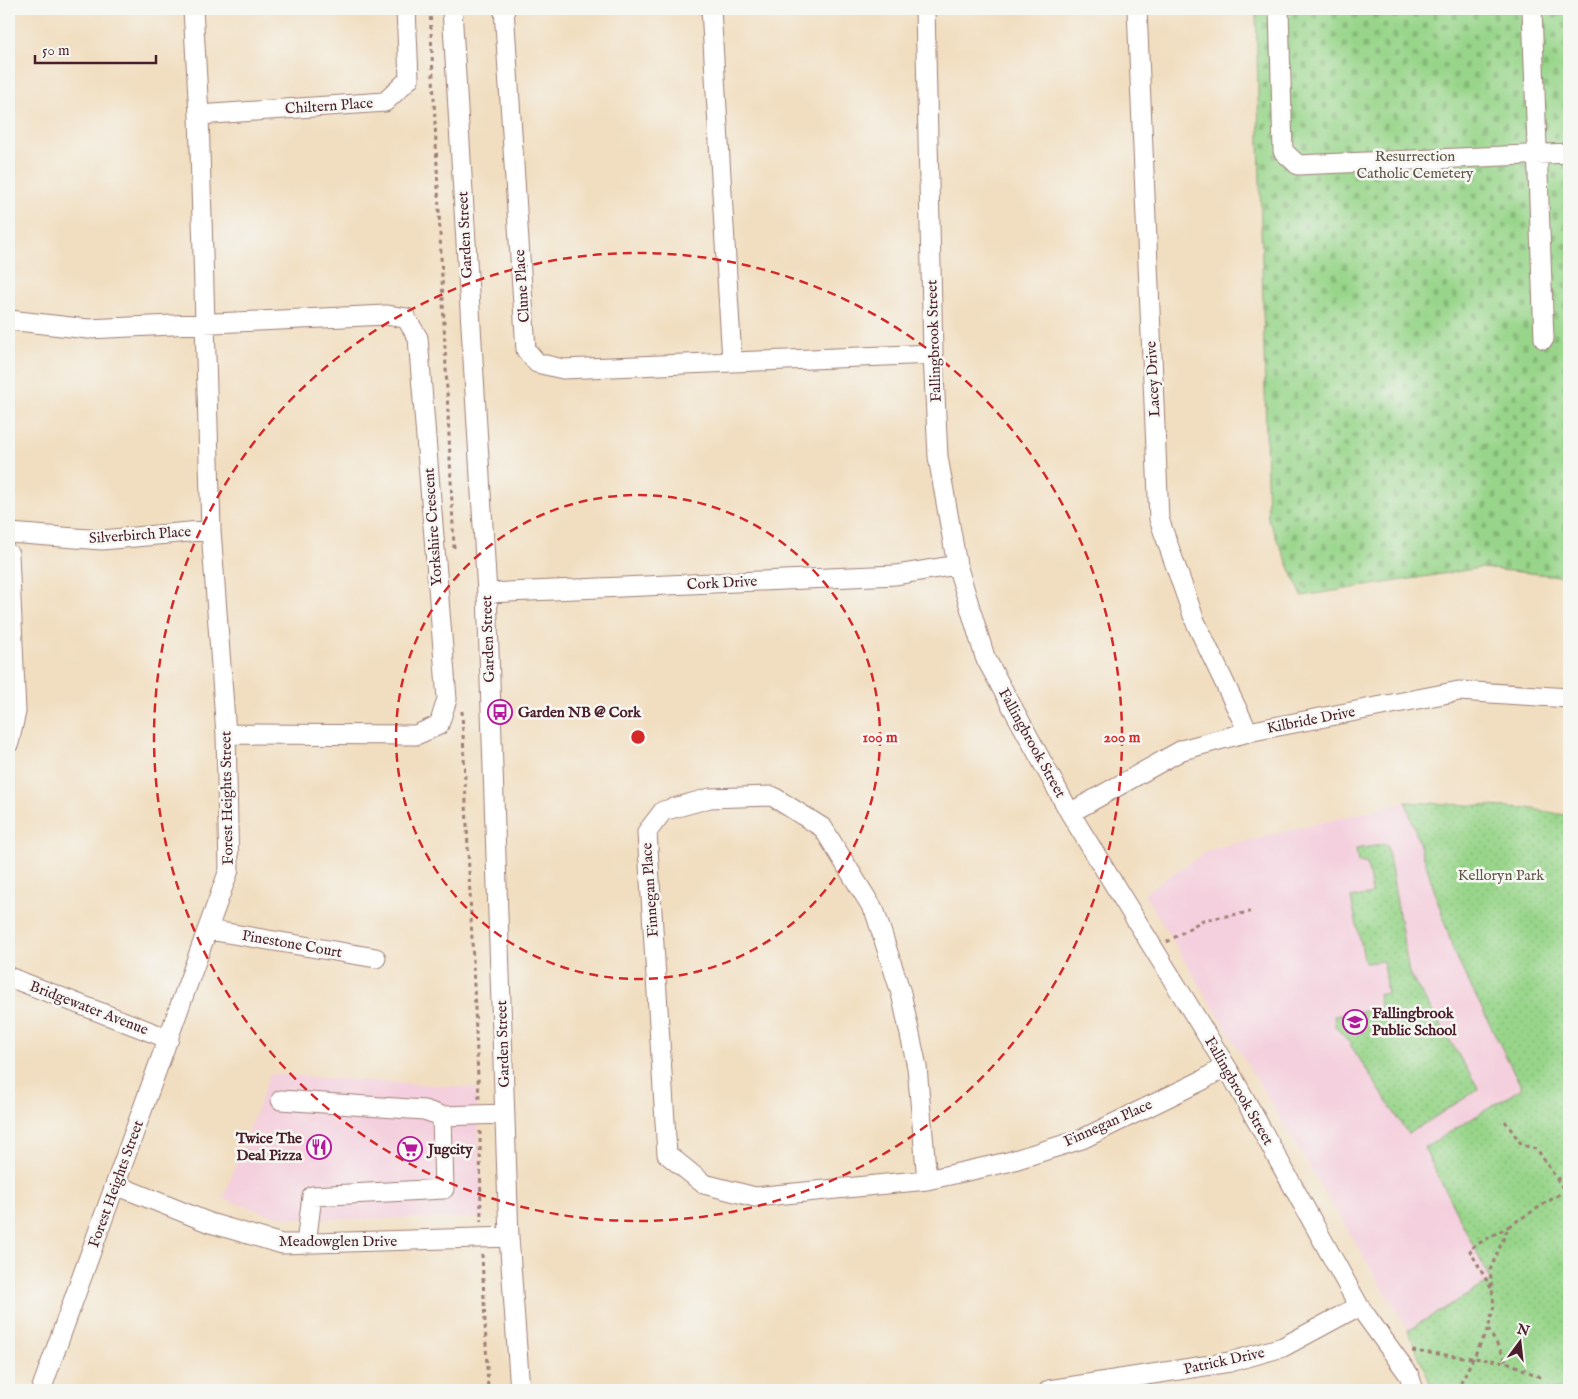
<svg xmlns="http://www.w3.org/2000/svg" width="1578" height="1399" font-family="'IM FELL English',serif">
<style>
.built{fill:#f4cfdd}
.cemetery{fill:url(#cemetery-stones);stroke:#717a5a}
.park{fill:url(#park-dots);stroke:#717a5a}
.lines{fill:none;stroke-linecap:round;stroke-linejoin:round}
.minor-casing{stroke:#9e7e76;stroke-width:21}
.path{stroke:#9e7e76;stroke-width:3;stroke-dasharray:4 4;stroke-linecap:butt}
.minor{stroke:#fff;stroke-width:19}
.ring{fill:none;stroke:#d62828;stroke-width:2.5;stroke-dasharray:9 6}
.labels{text-anchor:middle;dominant-baseline:central;stroke-width:5;stroke-linejoin:round;paint-order:stroke}
.street-label{font-size:15px;fill:#4a1f2b;stroke:#f6f6f2}
.park-label{font-size:15px;fill:#615648;stroke:#f6f6f2}
.poi-label{font-size:15px;font-weight:bold;fill:#4a1f2b;stroke:#f6f6f2;text-anchor:start}
.centre{fill:#d62828;stroke:#f6f6f2;stroke-width:2.5}
.ring-label{font-size:15px;text-anchor:middle;font-weight:bold;fill:#d62828;stroke:#f6f6f2;stroke-width:5;stroke-linejoin:round;paint-order:stroke}
</style>
<defs>
<pattern id="cemetery-stones" width="16" height="16" patternUnits="userSpaceOnUse" patternTransform="scale(1.25)"><rect width="16" height="16" fill="#98d58a"/><path d="M2 7V4a2 2 0 0 1 4 0v3zM10 15v-3a2 2 0 0 1 4 0v3z" fill="#84b677"/></pattern>
<pattern id="park-dots" width="8" height="8" patternUnits="userSpaceOnUse" patternTransform="scale(1.25)"><rect width="8" height="8" fill="#98d58a"/><path d="M2 2h.1M6 6h.1" fill="none" stroke="#84b677" stroke-width="1.8" stroke-linecap="round"/></pattern>
</defs>
<rect width="100%" height="100%" fill="#f6f6f2"/>
<filter id="ink" filterUnits="userSpaceOnUse"><feTurbulence type="fractalNoise" baseFrequency=".02" numOctaves="2"/><feDisplacementMap in="SourceGraphic" scale="10" xChannelSelector="R" yChannelSelector="G"/><feConvolveMatrix kernelMatrix="1 2 1 2 8 2 1 2 1" color-interpolation-filters="sRGB"/></filter>
<filter id="wash" filterUnits="userSpaceOnUse"><feTurbulence type="fractalNoise" baseFrequency=".0096" numOctaves="4" result="noise"/><feDisplacementMap in="SourceGraphic" scale="20" xChannelSelector="R" yChannelSelector="G"/><feGaussianBlur stdDeviation="1.12" result="paint"/><feColorMatrix in="noise" values="0 0 0 0 0 0 0 0 0 0 0 0 0 0 0 0 0 1.4 0 .05"/><feComposite in="paint" operator="in"/></filter>
<g filter="url(#wash)">
<rect width="100%" height="100%" fill="#f1dec0"/>
<!-- built -->
<path class="built" d="M1406,802L1455,955L1522,1089L1424,1148L1491,1281L1408,1330L1144,893L1209,850Z
M270,1074L476,1088L484,1218L302,1219L276,1216L223,1199Z"/>
<!-- cemetery -->
<path class="cemetery" d="M1256,9H1569V577L1480,568L1302,596L1268,519Z"/>
<!-- park -->
<path class="park" d="M1406,802L1528,808L1569,816V1390H1433L1408,1330L1491,1281L1424,1148L1522,1088L1455,955Z
M1387,844L1409,973L1479,1089L1408,1134L1348,1041L1335,1026L1334,1016L1380,1007L1378,995L1387,993L1383,961L1365,963L1351,898L1372,894L1367,863H1358L1356,849Z"/>
</g>
<g filter="url(#ink)">
<g class="lines">
<defs>
<path id="minor" d="M452,9L487,593L509,1237L520,1390
M504,9L526,350L537,363L563,369L933,354
M711,9L732,360
M925,9L933,354L938,457L957,565L985,657L1070,813L1232,1076L1359,1306L1409,1375L1414,1390
M1137,9L1159,519L1195,621L1248,732
M1279,9L1283,151L1298,165L1569,153
M1532,9L1544,339
M199,115L385,102L409,79L406,9
M9,320L88,329L386,315L406,318L418,338L447,699L439,725L416,735L226,734
M9,533L102,540L211,530
M9,554L16,712L9,743
M487,593L896,575L957,565
M1070,813L1182,750L1248,732L1459,691L1569,698
M209,930L376,958
M9,977L169,1039
M281,1100L424,1110L442,1116
M927,1180L917,1067L901,993L875,912L823,828L772,796L710,798L663,811L647,832L667,1154L704,1184L755,1197L927,1180L1008,1162L1082,1139L1203,1080L1225,1066
M116,1185L210,1223L282,1244L509,1237
M306,1244L312,1196L444,1189L442,1116L505,1114
M41,1390L229,870L226,734L211,530L199,115L193,9
M1049,1390L1230,1362L1283,1347L1359,1306"/>
</defs>
<!-- minor casing -->
<use href="#minor" class="minor-casing"/>
<!-- path -->
<path class="path" d="M430,9L454,548
M462,711L479,1100
M1167,942L1203,920L1250,912
M1505,1121L1522,1145L1537,1149L1566,1193
M480,1131L481,1222
M1557,1180L1569,1172
M482,1254L488,1390
M1491,1288L1469,1249L1509,1226
M1488,1329L1507,1362
M1412,1351L1507,1362L1542,1378
M1457,1390L1488,1329L1494,1306L1490,1270L1509,1226L1560,1194L1569,1193"/>
<!-- minor -->
<use href="#minor" class="minor"/>
</g>
</g>
<!-- distance rings -->
<g class="ring">
<circle cx="638" cy="737" r="242"/>
<circle cx="638" cy="737" r="484"/>
</g>
<!-- icons -->
<defs>
<symbol id="bus-ring" viewBox="-11 -11 22 22"><circle r="9.5" fill="#f6f6f2" stroke="#b5179e" stroke-width="1.5"/><path d="M-5-6H5V4H4V6H2V4H-2V6H-4V4H-5ZM-3.5-4V0h7V-4ZM-3.5 1.2v1.5H-2V1.2ZM2 1.2v1.5H3.5V1.2Z" fill="#b5179e"/></symbol>
<symbol id="school-ring" viewBox="-11 -11 22 22"><circle r="9.5" fill="#f6f6f2" stroke="#b5179e" stroke-width="1.5"/><path d="M0-5L7-2L0 1L-7-2ZM-4 1L0 2.5L4 1V4Q0 6-4 4Z" fill="#b5179e"/></symbol>
<symbol id="restaurant-ring" viewBox="-11 -11 22 22"><circle r="9.5" fill="#f6f6f2" stroke="#b5179e" stroke-width="1.5"/><path d="M-5-6h1v4h1v-4h1v4h1v-4h1v5L-1.5 .5V6h-2V.5L-5-1ZM5-6V6H3V1.5H1.5Q1.5-4 5-6Z" fill="#b5179e"/></symbol>
<symbol id="supermarket-ring" viewBox="-11 -11 22 22"><circle r="9.5" fill="#f6f6f2" stroke="#b5179e" stroke-width="1.5"/><path d="M-6-5.5h2.5l.6 2H6L4.5 2H-2.5L-4.4-4H-6ZM-1.5 3.2a1.3 1.3 0 1 0 .1 0ZM3 3.2a1.3 1.3 0 1 0 .1 0Z" fill="#b5179e"/></symbol>
</defs>
<g fill-rule="evenodd">
<use href="#bus-ring" x="486" y="698" width="28" height="28"/>
<use href="#school-ring" x="1341" y="1008" width="28" height="28"/>
<use href="#restaurant-ring" x="305" y="1133" width="28" height="28"/>
<use href="#supermarket-ring" x="396" y="1135" width="28" height="28"/>
</g>
<g class="labels">
<!-- street labels -->
<g class="street-label">
<text transform="translate(329 106) rotate(-4)">Chiltern Place</text>
<text transform="translate(465 235) rotate(-93)">Garden Street</text>
<text transform="translate(522 286) rotate(-94)">Clune Place</text>
<text transform="translate(934 341) rotate(-92)">Fallingbrook Street</text>
<text transform="translate(1153 379) rotate(-93)">Lacey Drive</text>
<text transform="translate(433 527) rotate(-94)">Yorkshire Crescent</text>
<text transform="translate(140 535) rotate(-4)">Silverbirch Place</text>
<text transform="translate(722 583) rotate(-3)">Cork Drive</text>
<text transform="translate(488 639) rotate(-92)">Garden Street</text>
<text transform="translate(1311 720) rotate(-11)">Kilbride Drive</text>
<text transform="translate(1032 743) rotate(61)">Fallingbrook Street</text>
<text transform="translate(227 798) rotate(-91)">Forest Heights Street</text>
<text transform="translate(650 890) rotate(-94)">Finnegan Place</text>
<text transform="translate(292 944) rotate(10)">Pinestone Court</text>
<text transform="translate(89 1008) rotate(21)">Bridgewater Avenue</text>
<text transform="translate(503 1044) rotate(-92)">Garden Street</text>
<text transform="translate(1239 1091) rotate(60)">Fallingbrook Street</text>
<text transform="translate(1108 1123) rotate(-24)">Finnegan Place</text>
<text transform="translate(116 1184) rotate(-70)">Forest Heights Street</text>
<text x="338" y="1241">Meadowglen Drive</text>
<text transform="translate(1224 1361) rotate(-12)">Patrick Drive</text>
</g>
<!-- park labels -->
<g class="park-label">
<text x="1415" y="156">Resurrection<tspan x="1415" dy="17">Catholic Cemetery</tspan></text>
<text x="1501" y="875">Kelloryn Park</text>
</g>
<!-- poi labels -->
<g class="poi-label">
<text x="518" y="712">Garden NB @ Cork</text>
<text x="1372" y="1013">Fallingbrook<tspan x="1372" dy="17">Public School</tspan></text>
<text x="302" y="1138" text-anchor="end">Twice The<tspan x="302" dy="17">Deal Pizza</tspan></text>
<text x="428" y="1149">Jugcity</text>
</g>
</g>
<circle cx="638" cy="737" r="8" class="centre"/>
<g class="ring-label">
<text x="880" y="742">100 m</text>
<text x="1122" y="742">200 m</text>
</g>
<!-- margin -->
<rect width="1578" height="1399" fill="none" stroke="#f6f6f2" stroke-width="30"/>
<!-- north arrow -->
<g transform="translate(1520 1342) rotate(15)" stroke="#f6f6f2" stroke-width="4" paint-order="stroke">
<path d="M0-4L9 19L0 12L-9 19Z" fill="#4a1f2b"/>
<text y="-8" font-size="14" font-weight="bold" text-anchor="middle" fill="#4a1f2b">N</text>
</g>
<!-- scale -->
<path d="M35 55v8h121v-8" fill="none" stroke="#4a1f2b" stroke-width="2.5"/>
<text x="42" y="55" font-size="15" fill="#4a1f2b" stroke="#f6f6f2" stroke-width="4" paint-order="stroke">50 m</text>
</svg>
